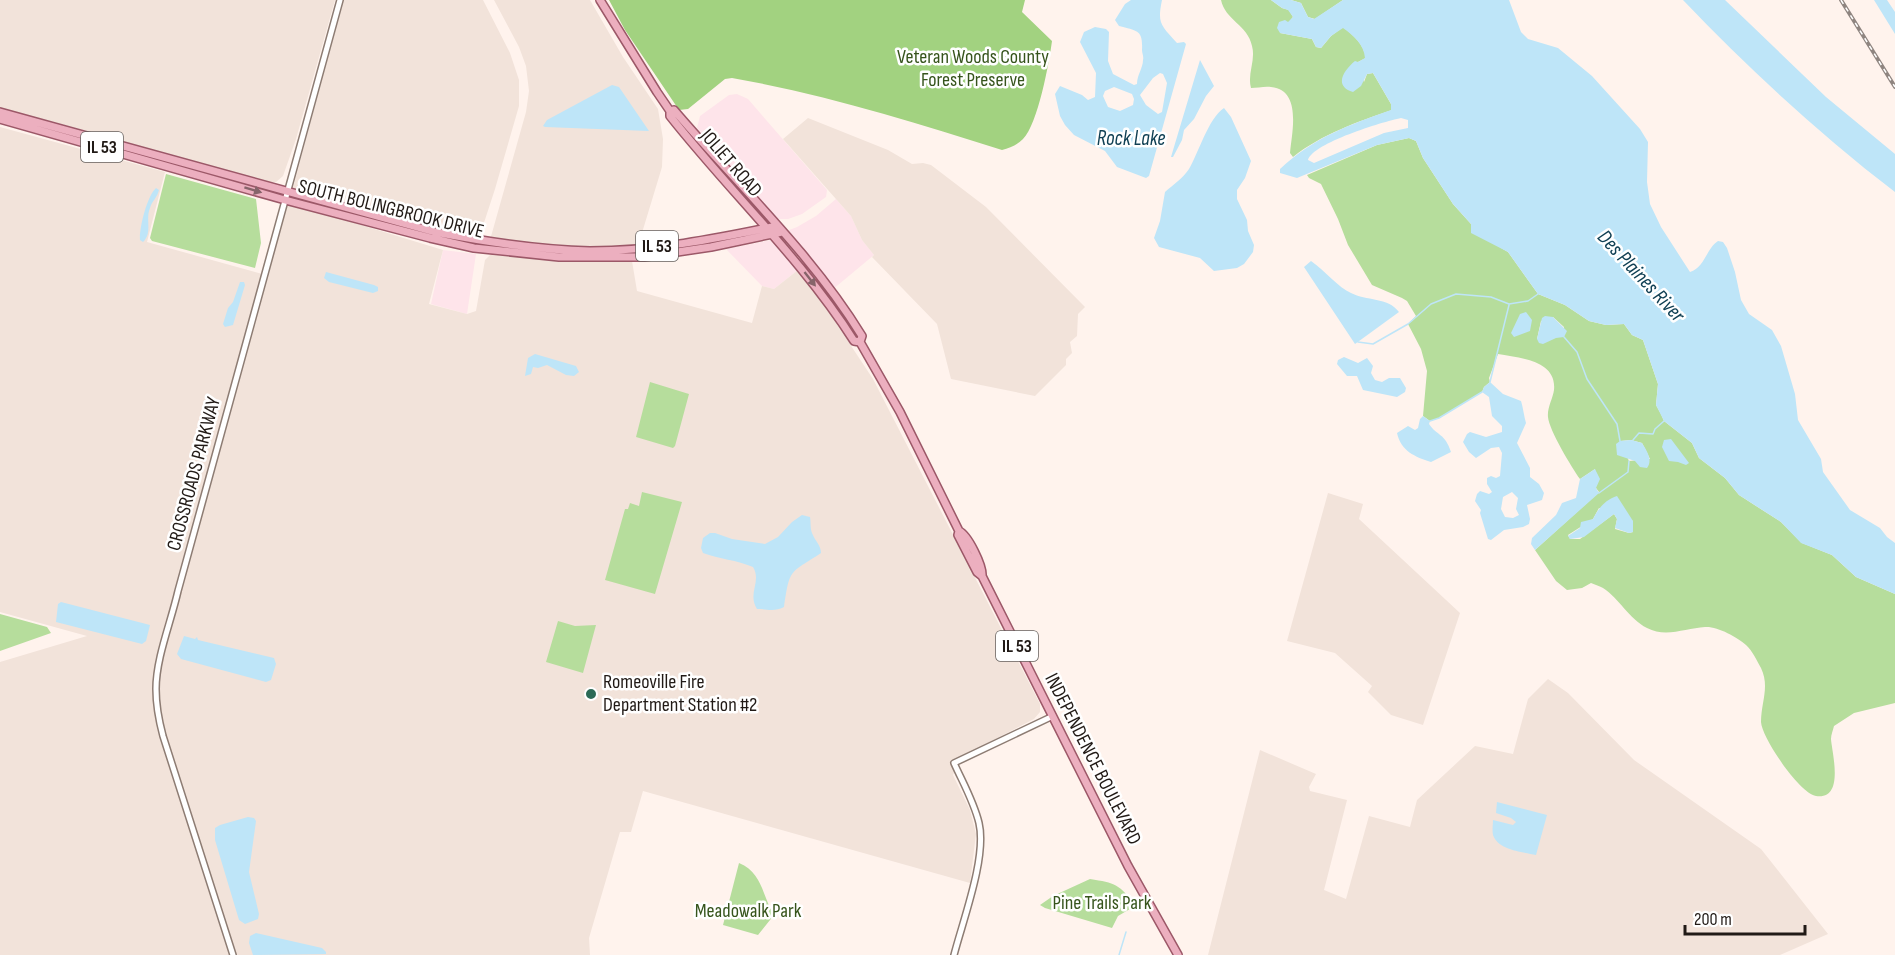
<svg xmlns="http://www.w3.org/2000/svg" width="1895" height="955" font-family="'Sofia Sans Condensed',sans-serif">
<style>
.commercial{fill:#fee4ea}
.built{fill:#f2e3da}
.green{fill:#b6dd9c;fill-rule:evenodd}
.forest{fill:#a2d280}
.water{fill:#bee5f8;fill-rule:evenodd}
.lines{fill:none;stroke-linecap:round;stroke-linejoin:round}
.stream{stroke:#bee5f8;stroke-width:1.5}
.minor-casing{stroke:#8d7c73;stroke-width:8}
.major-casing{stroke:#9c5868;stroke-width:10}
.minor{stroke:#fff;stroke-width:5}
.major{stroke:#ecafbf;stroke-width:7}
.rail-casing{stroke:#8f8580;stroke-width:4}
.rail{stroke:#fff;stroke-width:1.5;stroke-dasharray:4.5;stroke-linecap:butt}
.oneway{fill:#86646a}
.poi-dot{fill:#2c6a56;stroke:#fff;stroke-width:2}
.labels{text-anchor:middle;dominant-baseline:central;stroke-width:5;stroke-linejoin:round;paint-order:stroke}
.shield{fill:#fff;stroke:#645f5c;stroke-width:1.5}
.shield-label{font-size:18px;font-weight:bold;fill:#211a16}
.park-label{font-size:20px;fill:#36541c;stroke:#fff}
.street-label{font-size:20px;fill:#211a16;stroke:#fff}
.poi-label{font-size:20px;fill:#211a16;stroke:#fff;text-anchor:start}
.water-label{font-size:21px;font-style:italic;fill:#104054;stroke:#fff}
</style>
<rect width="100%" height="100%" fill="#fff3ed"/>
<!-- commercial -->
<path class="commercial" d="M737,94L748,99L827,190L826,197L802,214L788,219H778L697,128L700,116L729,95Z
M836,199L851,216L862,240L874,255L832,290L784,232L797,227L816,216Z
M771,240L798,270L774,289L762,286L726,249Z
M443,250L476,254L467,314L431,304Z"/>
<!-- built -->
<path class="built" d="M0,0H335L296,139L283,176L276,182H270L237,175L105,136L47,120L26,117L0,108Z
M343,0H483L510,53L519,80V106L495,189L479,238L436,230L293,188Z
M494,0H590L623,57L658,109L663,139L662,167L638,246L555,247L490,240L526,112L529,91L526,66L519,47Z
M808,118L888,150L912,164L923,163L931,165L986,207L1085,307L1078,314L1077,336L1070,342L1072,353L1066,359V365L1035,396L951,379L937,324L872,257L874,255L862,240L851,216L783,139Z
M0,127L165,172L147,242L266,275L286,202L443,250L429,304L467,314L476,311L485,260L492,253L582,262L632,261L637,291L752,323L762,286L774,289L798,270L828,311L873,379L1040,704V712L1034,719L961,757L953,775L970,810L976,834L970,883L643,791L631,832H620L589,938L590,955H0V662L87,636L0,612Z
M1328,493L1363,504L1359,519L1460,613L1423,725L1391,715L1368,692L1372,686L1335,653L1287,641Z
M1548,679L1568,693L1634,760L1761,849L1828,934L1780,955H1208L1260,750L1316,774L1309,787L1310,791L1347,800L1324,890L1346,899L1369,816L1410,827L1417,800L1475,746L1513,754L1528,699Z"/>
<!-- green -->
<path class="green" d="M1221,0H1271L1282,8L1289,10L1293,17L1280,33L1312,39L1316,47L1321,48L1331,36L1343,27C1353,35 1364,44 1366,58L1358,62L1364,82L1367,74L1373,73L1391,104L1392,110C1357,122 1322,134 1293,157L1290,153C1292,132 1302,90 1271,87C1265,86 1257,88 1251,88C1247,74 1256,60 1252,46C1248,25 1225,20 1221,0Z
M1291,0H1343L1315,19L1308,17L1301,3Z
M1409,138L1416,141L1423,158L1453,204L1471,224L1491,242L1508,252L1538,294L1565,305L1589,321L1606,325L1624,324L1632,335L1643,340L1658,384L1656,405L1661,414L1664,421L1692,443L1699,458L1725,478L1739,495L1781,522L1802,543L1832,555L1856,577L1895,594V703L1854,713L1834,726C1833,730 1831,735 1831,739C1832,753 1845,800 1816,796C1799,793 1762,738 1761,722C1761,702 1770,687 1761,668C1757,661 1752,650 1746,645C1737,637 1717,626 1705,627C1686,628 1666,638 1647,628C1629,619 1619,598 1603,588C1600,586 1595,585 1591,583L1582,588L1567,590L1556,581L1535,550L1599,492L1596,488L1595,469L1580,479C1572,468 1549,430 1548,417C1547,408 1553,398 1554,390C1557,360 1519,358 1498,354L1489,378L1490,382L1484,387L1482,392L1439,418L1430,421L1423,416L1427,371L1421,349L1408,324L1416,316L1407,301L1402,298L1372,285L1348,245L1338,219L1321,184L1309,178L1307,175L1377,145ZM1553,317L1564,327V336L1537,339L1541,321ZM1631,440L1642,443L1650,459L1629,461L1620,441ZM1599,508L1633,521V532L1629,533L1615,529L1617,519L1614,514L1580,539H1570L1568,535L1593,519Z
M166,174L256,199L261,243L255,268L152,241L150,238Z
M650,382L689,394L675,446L673,448L636,437Z
M642,492L682,502L655,594L605,580L625,509H628L630,503L639,506Z
M0,614L47,627L51,633L0,651Z
M558,621L575,626L596,625L583,673L546,662Z
M739,863C763,873 762,896 774,915L758,935L723,925Z
M1090,879C1115,883 1120,884 1135,906L1118,916L1112,928L1045,908L1040,905L1053,896Z"/>
<!-- forest -->
<path class="forest" d="M609,0H1025L1022,12L1052,41C1049,63 1038,124 1023,139C1017,145 1010,148 1002,150C914,122 824,94 732,78L725,79L688,109L679,110L625,30Z"/>
<!-- water -->
<path class="water" d="M1131,0H1162C1157,24 1161,25 1177,43L1184,42L1186,44L1149,176L1146,178L1117,167L1105,151L1074,135L1065,125L1060,116L1055,94L1060,86L1082,95L1088,100L1095,97L1096,73L1080,42L1084,32L1095,27L1106,29L1109,32L1108,61L1113,74L1134,85L1137,84C1137,75 1143,68 1143,60C1144,57 1142,53 1142,50C1143,30 1138,31 1119,26L1115,20L1125,4ZM1160,73L1163,74L1167,83L1162,112L1158,114L1146,105L1140,95L1153,78ZM1114,87L1132,94L1134,99L1133,105L1120,111L1108,107L1103,96L1105,91Z
M1271,0H1291L1301,3L1308,17L1314,19L1343,0H1509L1521,32L1528,39L1558,48L1592,76L1640,129L1648,142L1647,182L1650,204L1661,227L1690,272C1705,267 1706,249 1718,241L1723,242L1727,248L1735,272L1741,300L1749,314L1772,330L1781,346L1795,394L1798,420L1821,459L1823,472L1850,510L1880,528L1887,537L1895,543V594L1856,577L1832,555L1801,543L1781,522L1739,495L1725,478L1699,458L1692,443L1664,421L1656,405L1658,384L1643,340L1632,335L1624,324L1606,325L1589,321L1565,305L1538,294L1508,252L1471,233V224L1453,204L1423,158L1416,141L1409,138L1377,145L1297,178L1280,173V169C1314,137 1349,125 1391,110V104L1373,73L1367,74L1361,86L1353,92C1333,86 1344,70 1355,61L1358,62L1365,58C1364,44 1353,35 1343,28L1331,36L1321,48L1316,47L1312,39L1280,33L1277,28L1279,22L1285,20L1288,22L1293,17L1288,10L1282,8ZM1401,118L1408,120V128L1384,133L1314,163L1308,160C1313,143 1382,122 1401,118Z
M1683,0H1725L1826,97L1895,154V192C1819,134 1749,69 1683,0Z
M1874,0H1887L1895,12V34Z
M1200,60L1214,86L1206,96L1194,119L1184,130L1182,140L1173,157H1171Z
M612,85L619,87L649,131L545,127L543,126L547,120Z
M1224,108L1231,117L1251,161L1245,178L1237,190V199L1247,220L1248,231L1254,245L1253,252L1244,264L1237,268L1214,271L1200,258L1159,247L1154,238L1160,221L1165,192C1173,185 1183,178 1189,169C1199,152 1208,119 1224,108Z
M156,188L159,190C157,198 152,201 150,208C145,220 153,232 143,242L140,240C139,229 147,196 156,188Z
M1311,261C1324,270 1339,288 1351,293C1366,301 1388,297 1399,312L1355,344L1304,267Z
M326,272L374,285L378,287V291L373,293L329,282L324,278Z
M240,282H244L245,285L233,325L225,327L223,324L228,308L233,302Z
M1526,312L1532,320L1530,331L1514,337L1511,333L1520,314Z
M1545,316L1553,317L1567,331L1564,337L1556,338L1543,344L1539,343L1537,339L1542,318Z
M535,354L576,366L579,372L574,376L566,375L547,365L538,368L533,367L531,374L525,376L528,358Z
M1344,357L1358,363L1367,358L1373,366L1371,373L1375,380L1382,382L1389,378H1400L1406,388L1405,392L1397,397L1363,390L1357,376H1347L1337,364L1338,360Z
M1490,382L1503,394L1521,401C1523,407 1524,416 1526,423L1517,443L1530,468V477L1539,484L1544,493L1542,500L1527,505L1530,519L1529,524L1523,527L1504,530L1491,540L1488,539L1480,513L1481,510L1475,501L1477,494L1480,491L1489,494L1492,492L1487,484V478L1491,476L1496,478L1500,476L1502,453L1499,447L1491,448L1476,458L1469,452L1463,442L1467,434L1470,432L1486,437L1502,432V426L1492,416L1489,397L1482,392L1484,387ZM1512,492L1518,498L1516,509L1519,515L1513,518L1505,517L1501,509L1503,497Z
M1423,416L1430,421L1429,424C1437,436 1445,433 1451,452L1431,462C1415,457 1401,451 1397,433L1408,426L1415,430L1418,428L1420,419Z
M1671,439L1689,463L1686,465L1678,462L1669,461L1662,447L1664,440Z
M1631,440L1642,443C1647,451 1653,460 1647,468L1640,467L1635,461L1617,455L1616,444L1620,441Z
M1595,469L1600,479L1596,488L1599,493L1535,550L1531,544L1532,538L1556,515L1562,503L1576,498L1580,479Z
M1617,496L1633,521V532L1629,533L1615,528L1617,519L1614,514L1584,537L1570,539L1568,536L1580,528L1581,522L1593,519C1598,509 1606,499 1617,496Z
M802,515L810,517C811,522 810,528 812,533C815,541 821,545 821,553C789,574 790,568 784,607C774,612 768,609 757,609C747,593 762,582 753,567C737,560 719,559 703,553L701,548L703,538L710,533H715L732,539L765,544L778,537L792,522Z
M61,602L150,625L146,641L142,644L56,622L58,604Z
M184,636L195,639L197,637L198,640L274,658L276,664L271,680L266,682L181,659L177,654Z
M1497,802L1547,815L1536,855C1522,852 1498,850 1493,835C1492,831 1493,824 1493,820L1513,825L1516,822L1511,818L1496,813Z
M248,817L254,818L256,821L249,872L259,914L258,919L245,924L239,920L215,840V828L220,825Z
M256,933L322,948L326,952V954L253,955L249,943L250,936Z"/>
<g class="lines">
<!-- stream -->
<path class="stream" d="M1564,337L1577,352L1587,379L1617,424L1620,441
M1358,342L1373,344L1408,324L1431,304L1456,294L1491,297L1509,304L1528,301L1538,294
M1490,382L1509,305
M1430,421L1439,418L1482,392
M1633,440L1639,433L1653,434L1655,429L1664,421
M1599,493L1628,472L1629,461
M1119,955L1126,932"/>
<defs>
<path id="minor" d="M233,955L163,736C159,721 156,705 156,689C156,658 171,622 178,591L340,0
M954,955C963,920 987,857 979,823C974,802 963,783 954,763L1053,716"/>
<path id="major" d="M600,0L657,92L670,111V116C730,192 802,259 854,341L860,342
M670,111L674,110C738,185 811,253 862,336L860,342L900,412L959,531L958,535L977,572L982,576L1128,866L1178,955
M0,112L435,232C487,242 538,250 590,251C653,251 715,239 777,226
M0,119L285,200L430,238L474,248L559,257H644L711,247L782,232
M959,531C968,535 983,566 982,576"/>
</defs>
<!-- minor casing -->
<use href="#minor" class="minor-casing"/>
<!-- major casing -->
<use href="#major" class="major-casing"/>
<!-- minor -->
<use href="#minor" class="minor"/>
<!-- major -->
<use href="#major" class="major"/>
<defs>
<path id="rail" d="M1841,0L1895,87"/>
</defs>
<!-- rail casing -->
<use href="#rail" class="rail-casing"/>
<!-- rail -->
<use href="#rail" class="rail"/>
</g>
<!-- one-way arrows -->
<defs><path id="oneway-solid" d="M-6-.8H1V-3.2L6.5 0L1 3.2V.8H-6Z" transform="scale(1.5)"/></defs>
<g class="oneway">
<use href="#oneway-solid" transform="translate(253 190) rotate(17)"/>
<use href="#oneway-solid" transform="translate(810 279) rotate(52)"/>
</g>
<!-- markers -->
<circle class="poi-dot" cx="591" cy="694" r="6"/>
<g class="labels">
<!-- shield labels -->
<g class="shield">
<rect x="81" y="132" width="42" height="30" rx="4.5"/>
<rect x="636" y="231" width="42" height="30" rx="4.5"/>
<rect x="996" y="631" width="42" height="30" rx="4.5"/>
</g>
<g class="shield-label">
<text x="102" y="147">IL 53</text>
<text x="657" y="246">IL 53</text>
<text x="1017" y="646">IL 53</text>
</g>
<!-- park labels -->
<g class="park-label">
<text x="973" y="57">Veteran Woods County<tspan x="973" dy="23">Forest Preserve</tspan></text>
<text x="1102" y="903">Pine Trails Park</text>
<text x="748" y="911">Meadowalk Park</text>
</g>
<!-- street labels -->
<g class="street-label">
<text transform="translate(731 163) rotate(49)">JOLIET ROAD</text>
<text transform="translate(391 209) rotate(14)">SOUTH BOLINGBROOK DRIVE</text>
<text transform="translate(194 474) rotate(-75)">CROSSROADS PARKWAY</text>
<text transform="translate(1093 759) rotate(63)">INDEPENDENCE BOULEVARD</text>
</g>
<!-- poi labels -->
<g class="poi-label">
<text x="603" y="682">Romeoville Fire<tspan x="603" dy="23">Department Station #2</tspan></text>
</g>
<!-- water labels -->
<g class="water-label">
<text x="1131" y="138">Rock Lake</text>
<text transform="translate(1641 276) rotate(47)">Des Plaines River</text>
</g>
</g>
<!-- scale -->
<path d="M1685 925v9h120v-9" fill="none" stroke="#211a16" stroke-width="3"/>
<text x="1694" y="925" font-size="18" fill="#211a16" stroke="#ffffff" stroke-width="4.5" paint-order="stroke">200 m</text>
</svg>
